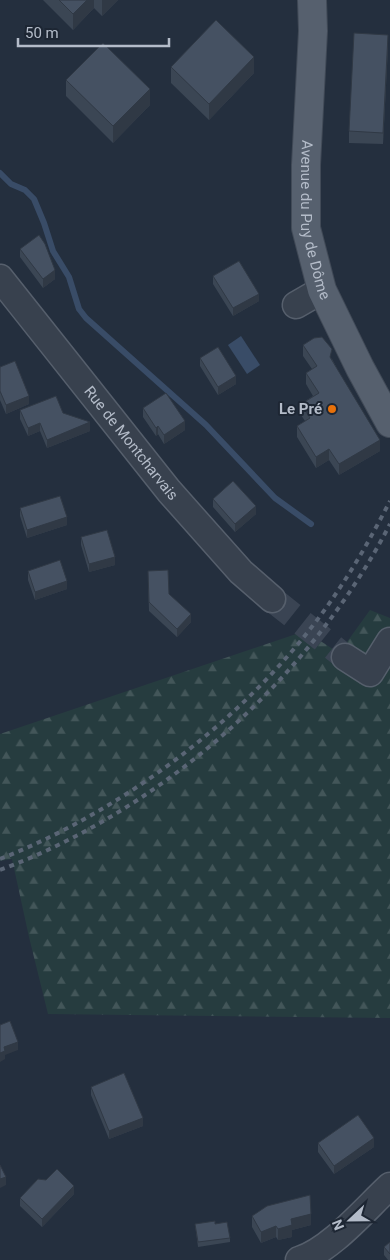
<svg xmlns="http://www.w3.org/2000/svg" width="390" height="1260" font-family="Roboto,sans-serif">
<style>
.forest{fill:url(#forest-firs)}
.water{fill:#394c67}
.lines{fill:none;stroke-linecap:round;stroke-linejoin:round}
.stream{stroke:#394c67;stroke-width:6}
.minor-tunnel{stroke:#3a4453;stroke-width:26;stroke-dasharray:26 13;stroke-linecap:butt}
.minor-casing{stroke:#565f6c;stroke-width:29}
.major-casing{stroke:#414a57;stroke-width:30}
.minor{stroke:#38414e;stroke-width:26}
.major{stroke:#56606e;stroke-width:28}
.rail{stroke:#5a6575;stroke-width:4;stroke-dasharray:5 5;stroke-linecap:butt}
.wall{fill:#3b4654}
.shaded-wall{fill:#303945}
.building{fill:#455162;stroke:#303945}
.food-dot{fill:#e8710a;stroke:#1d2633;stroke-width:2}
.labels{text-anchor:middle;dominant-baseline:central;stroke-width:4;stroke-linejoin:round;paint-order:stroke}
.street-label{font-size:15px;fill:#b4bcc9;stroke:#1d2633}
.poi-label{font-size:15px;font-weight:bold;fill:#b4bcc9;stroke:#1d2633;text-anchor:end}
</style>
<defs>
<pattern id="forest-firs" width="22" height="20" patternUnits="userSpaceOnUse" patternTransform="scale(1.25)"><rect width="22" height="20" fill="#263c3f"/><path d="M5 1l3.5 6h-7zM16 11l3.5 6h-7z" fill="#435659"/></pattern>
</defs>
<rect width="100%" height="100%" fill="#242f3e"/>
<!-- forest -->
<path class="forest" d="M370,610L390,618V1018L48,1014L29,937L12,859L0,861V734L305,631L339,653Z"/>
<!-- water -->
<path class="water" d="M241,336L260,365L247,374L228,345Z"/>
<g class="lines">
<!-- stream -->
<path class="stream" d="M0,173L11,184L25,190L34,199L44,223L53,251L69,277L79,309L86,318L206,425L275,498L311,524"/>
<!-- minor-tunnel -->
<path class="minor-tunnel" d="M272,599L345,657"/>
<defs>
<g id="minor">
<path id="s1" d="M0,278L169,491L241,572L272,599"/>
<path d="M296,305L322,290"/>
<path d="M345,657L370,673L390,641"/>
<path d="M299,1260C331,1250 365,1209 390,1186"/>
</g>
<g id="major">
<path id="s2" d="M312,0L313,31L306,165V228L322,290L360,368L390,423"/>
</g>
</defs>
<!-- minor casing -->
<use href="#minor" class="minor-casing"/>
<!-- major casing -->
<use href="#major" class="major-casing"/>
<!-- minor -->
<use href="#minor" class="minor"/>
<!-- major -->
<use href="#major" class="major"/>
<!-- rail -->
<path class="rail" d="M0,859C132,807 263,706 341,586C359,559 375,530 390,501
M0,870C163,809 310,679 390,524"/>
</g>
<!-- wall -->
<path class="wall" d="M43,0H118L102,16L94,8L73,30Z
M388,47L383,144L349,143V131Z
M171,67L254,73L209,120L171,83Z
M66,80L150,105L113,143L66,96Z
M20,249L55,279L43,288L20,257Z
M213,276L259,301L233,316L213,284Z
M303,345L332,359L380,451L339,475L329,460L316,468L297,437V426L305,421L301,415V404L313,396L306,384V373L312,369L303,356Z
M200,358L236,384L218,395L200,366Z
M0,367L29,404L6,414L0,400Z
M143,408L185,430L164,444L158,434L156,436L143,417Z
M20,410L63,413L90,431L47,448L40,431L28,436L20,419Z
M213,499L256,514L235,532L213,507Z
M20,508L67,525L27,538L20,516Z
M81,537L115,565L89,572L81,545Z
M28,571L67,589L35,600L28,580Z
M148,580L169,594L191,622L177,637L149,611Z
M91,1087L143,1126L109,1139L91,1095Z
M318,1143L374,1147L334,1174L318,1152Z
M74,1194L42,1227L20,1206V1198Z
M252,1216L311,1225L292,1230V1237L278,1240L276,1237L261,1243L252,1227Z
M195,1224H215L230,1238V1242L198,1247Z
M390,1242V1260H388L384,1255V1247Z"/>
<!-- shaded-wall -->
<path class="shaded-wall" d="M87,0H94V8L73,30V14Z
M102,0H118L102,16Z
M388,35V47L383,144V133Z
M254,57V73L209,120V104Z
M150,89V105L113,143V126Z
M55,270V279L43,288V279Z
M259,294V301L233,316V308Z
M236,376V384L218,395V387Z
M29,396V404L6,414V405Z
M185,421V430L164,444V435Z
M90,422V431L47,448V440Z
M40,423V431L28,436V428Z
M158,426V434L156,436V428Z
M380,440V451L339,475V464Z
M329,449V460L316,468V457Z
M256,506V514L235,532V524Z
M67,517V525L27,538V530Z
M115,557V565L89,572V564Z
M67,581V589L35,600V592Z
M191,614V622L177,637V629Z
M18,1042V1050L5,1055V1059L0,1062V1053L4,1047Z
M143,1118V1126L109,1139V1131Z
M374,1138V1147L334,1174V1166Z
M6,1177V1185L0,1188V1179Z
M74,1186V1194L42,1227V1219Z
M311,1214V1225L292,1230V1237L278,1240V1229L291,1219Z
M276,1226V1237L261,1243V1232Z"/>
<!-- building -->
<path class="building" d="M59,0H87L73,14Z
M216,20L254,57L209,104L171,67Z
M354,33L388,35L383,133L349,131Z
M103,43L150,89L113,126L66,80Z
M39,235L45,244L55,270L43,279L20,249Z
M239,261L259,294L233,308L213,276Z
M322,337L332,349L330,357L380,440L339,464L329,449L316,457L297,426L310,418L301,404L319,393L306,373L317,366L303,345L314,338Z
M218,347L236,376L218,387L200,358Z
M15,361L29,396L6,405L0,391V367Z
M166,393L185,421L164,435L158,426L156,428L143,408Z
M56,396L63,413L90,422L47,440L40,423L28,428L20,410Z
M233,481L256,506L235,524L213,499Z
M60,496L67,517L27,530L20,508Z
M107,530L115,557L89,564L81,537Z
M60,560L67,581L35,592L28,571Z
M168,570L169,594L191,614L177,629L149,602L148,571Z
M10,1021L18,1042L4,1047L5,1051L0,1053V1025Z
M124,1073L143,1118L109,1131L91,1087Z
M358,1115L374,1138L334,1166L318,1143Z
M0,1165L6,1177L0,1179Z
M57,1169L74,1186L42,1219L20,1198L38,1179L46,1180Z
M310,1195L311,1214L291,1219L292,1225L278,1229L276,1226L261,1232L252,1216L267,1206Z
M215,1221V1224L227,1222L230,1238L198,1242L195,1224Z
M390,1242V1254L384,1247Z"/>
<!-- markers -->
<circle class="food-dot" cx="332" cy="409" r="5"/>
<g class="labels">
<!-- street labels -->
<g class="street-label">
<text stroke="none"><textPath href="#s2" startOffset="221">Avenue du Puy de Dôme</textPath></text>
<text stroke="none"><textPath href="#s1" startOffset="211">Rue de Montcharvais</textPath></text>
</g>
<!-- poi labels -->
<g class="poi-label">
<text x="322" y="409">Le Pré</text>
</g>
</g>
<!-- north arrow -->
<g transform="translate(350 1220) rotate(248)" stroke="#1d2633" stroke-width="4" paint-order="stroke">
<path d="M0-4L9 19L0 12L-9 19Z" fill="#b4bcc9"/>
<text y="-8" font-size="14" font-weight="bold" text-anchor="middle" fill="#b4bcc9">N</text>
</g>
<!-- scale -->
<path d="M18 38v8h151v-8" fill="none" stroke="#b4bcc9" stroke-width="2.5"/>
<text x="25" y="38" font-size="15" fill="#b4bcc9" stroke="#1d2633" stroke-width="4" paint-order="stroke">50 m</text>
</svg>
